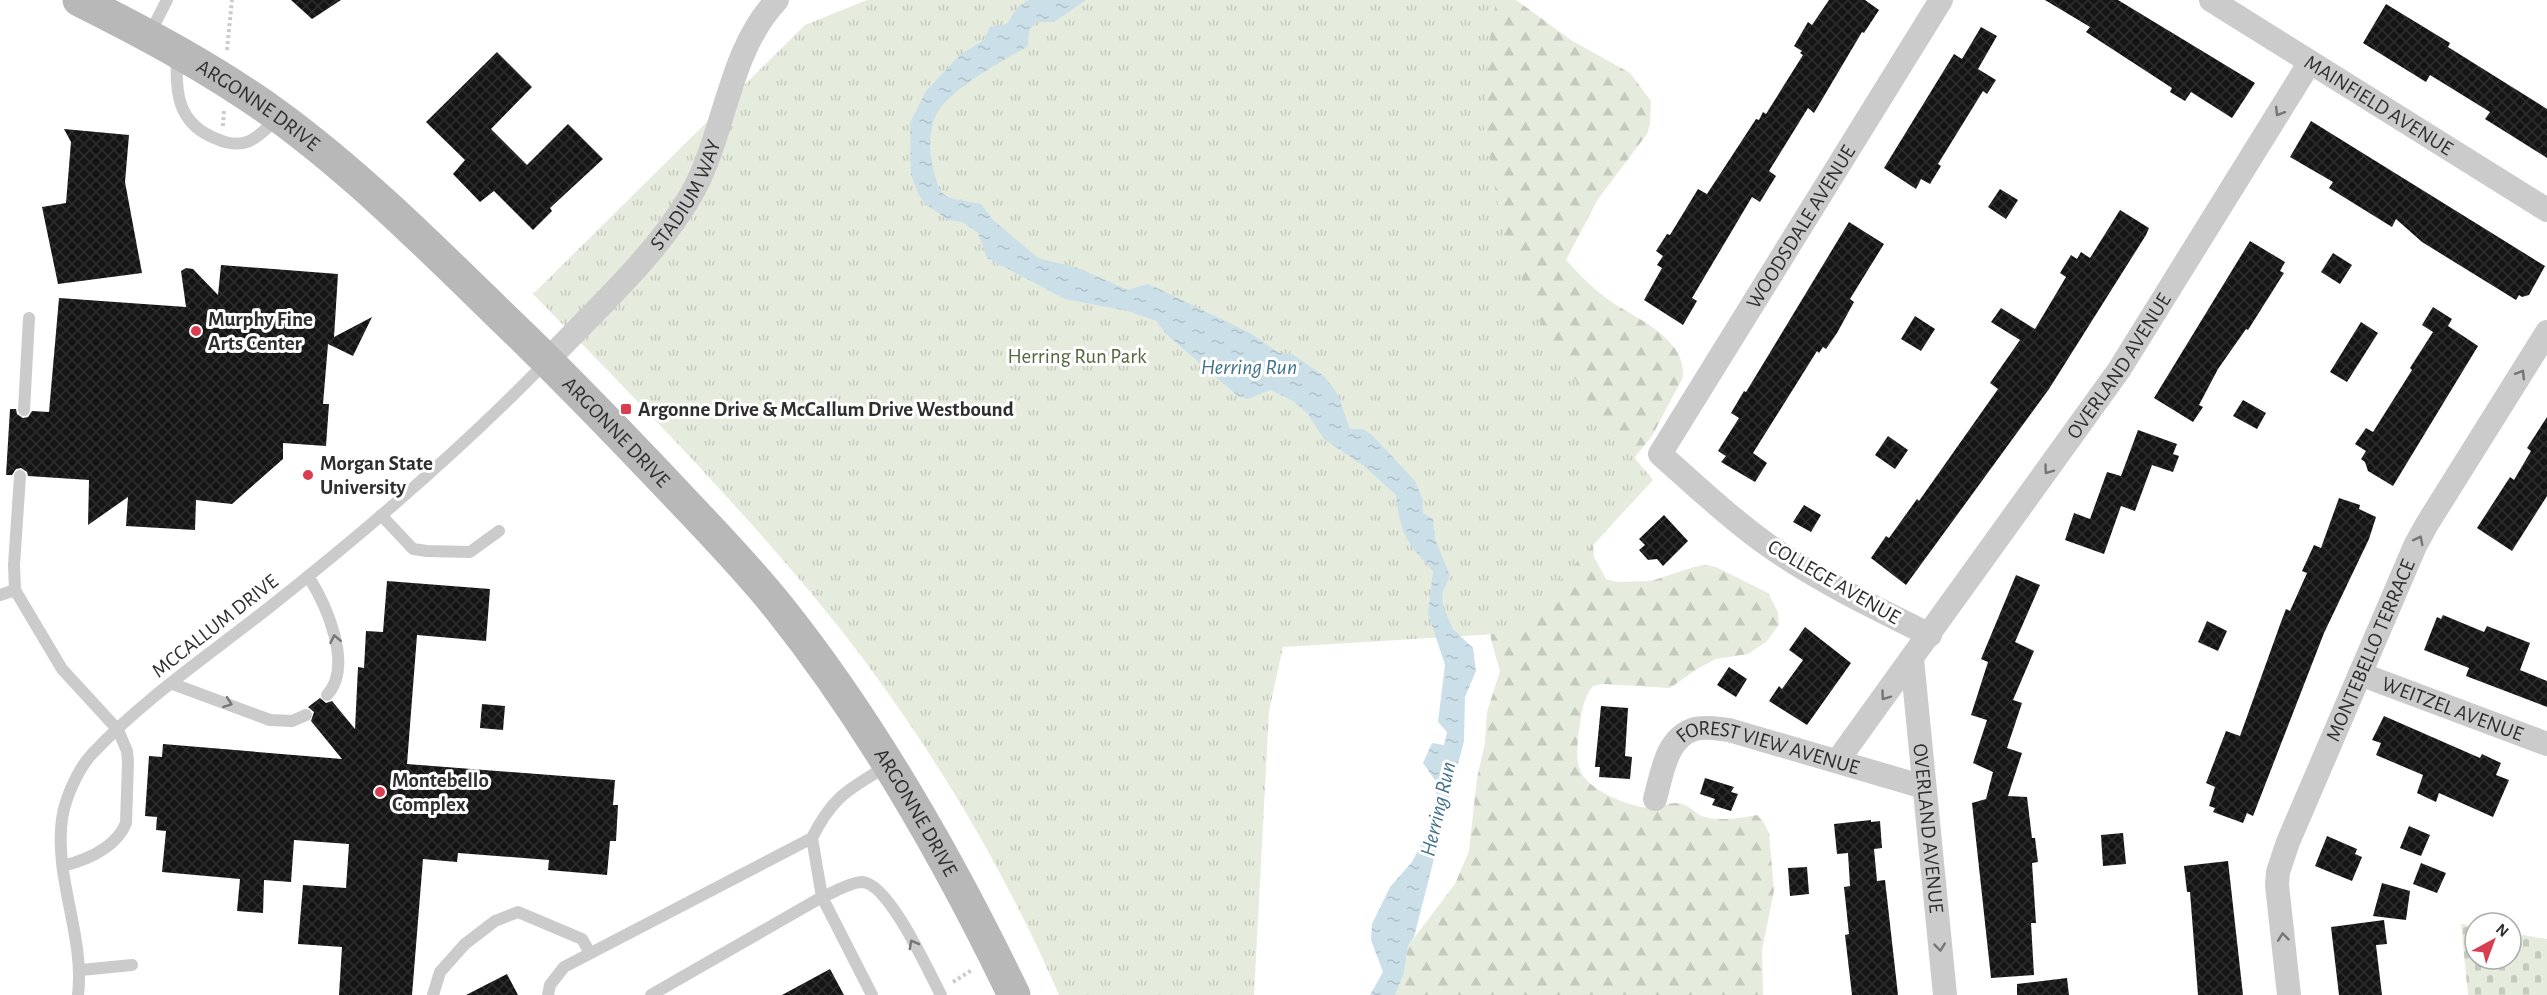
<svg xmlns="http://www.w3.org/2000/svg" width="2547" height="995" font-family="'Alegreya Sans',sans-serif">
<style>
.forest{fill:url(#forest-firs)}
.cemetery{fill:url(#cemetery-stones)}
.park{fill:url(#park-tufts)}
.water{fill:url(#water-ripples)}
.building{fill:url(#building-cross-hatch)}
.lines{fill:none;stroke-linecap:round;stroke-linejoin:round}
.path{stroke:#cbcbcb;stroke-width:4;stroke-dasharray:3 3;stroke-linecap:butt}
.service{stroke:#cbcbcb;stroke-width:12}
.minor{stroke:#cbcbcb;stroke-width:24}
.secondary{stroke:#b8b8b8;stroke-width:33}
.oneway{stroke:#757575}
.poi-dot{fill:#d83e50;stroke:#fff;stroke-width:2}
.labels{text-anchor:middle;dominant-baseline:central;stroke-width:6;stroke-linejoin:round;paint-order:stroke}
.street-label{font-size:21px;fill:#2e2e2e;stroke:#fff}
.poi-label{font-size:21px;font-weight:bold;fill:#2e2e2e;stroke:#fff;text-anchor:start}
.park-label{font-size:21px;fill:#54673f;stroke:#fff}
.water-label{font-size:22px;font-style:italic;fill:#42728b;stroke:#fff}
</style>
<defs>
<pattern id="forest-firs" width="22" height="20" patternUnits="userSpaceOnUse" patternTransform="scale(1.5)"><rect width="22" height="20" fill="#e5ebdd"/><path d="M5 1l3.5 6h-7zM16 11l3.5 6h-7z" fill="#c5cabe"/></pattern>
<pattern id="cemetery-stones" width="16" height="16" patternUnits="userSpaceOnUse" patternTransform="scale(1.5)"><rect width="16" height="16" fill="#e5ebdd"/><path d="M2 7V4a2 2 0 0 1 4 0v3zM10 15v-3a2 2 0 0 1 4 0v3z" fill="#c5cabe"/></pattern>
<pattern id="park-tufts" width="24" height="20" patternUnits="userSpaceOnUse" patternTransform="scale(1.5)"><rect width="24" height="20" fill="#e5ebdd"/><path d="M3 7l-1-3M5 7V3M7 7l1-3M15 17l-1-3M17 17v-4M19 17l1-3" fill="none" stroke="#c5cabe"/></pattern>
<pattern id="water-ripples" width="26" height="14" patternUnits="userSpaceOnUse" patternTransform="scale(1.5)"><rect width="26" height="14" fill="#cbdfe9"/><path d="M2 4q2-2 4 0t4 0M15 11q2-2 4 0t4 0" fill="none" stroke="#afc0c8"/></pattern>
<pattern id="building-cross-hatch" width="8" height="8" patternUnits="userSpaceOnUse" patternTransform="scale(1.5)"><rect width="8" height="8" fill="#151515"/><path d="M0 0l8 8M0 8l8-8" fill="none" stroke="#2f2f2f"/></pattern>
</defs>
<rect width="100%" height="100%" fill="#fff"/>
<!-- forest -->
<path class="forest" d="M1116,0H1516L1571,40L1630,73L1651,101L1650,124L1647,134L1598,199L1566,260C1578,274 1592,287 1606,298C1633,318 1686,336 1683,377L1652,436L1623,472L1598,521L1593,545L1594,557L1606,579L1617,582L1651,581L1694,567L1705,565L1716,567L1768,593L1778,612L1779,625L1766,642L1748,654L1716,659L1697,669L1670,688L1604,684L1593,686C1581,701 1581,720 1578,738C1577,750 1576,764 1582,774C1591,791 1632,808 1651,808C1662,808 1671,800 1682,804C1690,806 1695,813 1702,816C1720,822 1739,818 1757,815L1764,823L1769,833L1774,891L1762,950L1763,995H1395L1404,974L1408,946L1455,884L1469,851L1477,778L1485,743L1487,712L1500,671L1491,640L1490,618Z"/>
<!-- cemetery -->
<path class="cemetery" d="M2461,924L2475,926V959H2511V933L2547,939V995H2468Z"/>
<!-- park -->
<path class="park" d="M867,0H1496L1489,45L1483,123L1502,225L1535,314L1593,408L1653,480L1512,633L1283,647L1269,711L1254,995H1059C999,856 913,716 816,599C727,492 630,393 533,294L805,25Z"/>
<!-- water -->
<path class="water" d="M1028,0H1086L1054,22H1036L1029,31L1028,46C1001,62 957,85 939,110C929,125 929,147 932,163C941,203 943,196 981,204L992,219L1038,258L1078,268L1128,290L1147,284L1155,287L1250,333L1279,353L1292,354L1324,376L1337,393L1350,429H1363L1373,436L1415,481L1423,500V513L1433,519L1435,539L1450,576L1442,593L1443,607L1453,629L1473,648L1476,671L1465,697L1464,741L1414,937L1408,946L1404,974L1395,995H1370L1383,972L1371,940L1372,924L1390,887L1412,862L1434,819L1437,783L1423,763L1432,743L1444,745L1447,732L1438,722L1445,665L1428,613L1433,571C1407,542 1400,535 1396,495L1364,466L1324,439L1307,413L1293,401L1270,390L1248,399L1238,396L1166,334L1156,321L1128,311L1065,299L987,258L978,233L962,222L948,220L924,203L918,193L911,175L910,123L926,91L960,55L984,40L990,27L1007,24L1017,8Z"/>
<!-- building -->
<path class="building" d="M291,0H341L312,19Z
M1829,0H1865L1879,10L1864,33L1862,32L1814,113L1808,108L1769,171L1776,176L1760,202L1752,197L1692,298L1697,301L1683,325L1644,300L1662,268L1657,265L1663,256L1656,251L1667,234L1670,235L1698,189L1707,194L1756,119L1759,120L1763,112L1766,114L1803,55L1800,53L1802,51L1794,46L1808,22L1812,25Z
M2045,0H2118L2255,83L2232,118L2191,92L2185,101L2170,92L2172,88L2086,32L2090,27Z
M2386,4L2450,43L2448,47L2547,109V158L2485,119L2490,112L2430,75L2426,82L2363,43Z
M1981,27L1997,36L1978,69L1996,80L1987,94L1983,91L1938,164L1941,166L1930,184L1921,179L1916,189L1884,168L1954,54L1962,59Z
M497,52L532,87L491,129L527,165L568,124L603,159L550,208L552,211L533,230L494,191L480,202L453,174L465,160L426,122Z
M2311,121L2545,266L2529,295L2522,297L2519,295L2516,300L2422,242L2396,219L2392,227L2329,188L2333,182L2290,157Z
M64,129L129,135L125,182L142,273L58,284L42,207L66,203L71,142Z
M2000,189L2018,200L2006,219L1988,207Z
M2120,210L2149,228L2146,235L2049,389L1906,585L1871,558L1886,536L1889,538L1917,499L1919,501L1998,389L1990,383L2020,340L1991,322L2001,308L2035,329L2066,277L2060,273L2071,255L2077,259L2081,252L2090,258Z
M1849,222L1884,244L1850,299L1854,302L1837,333L1826,349L1823,347L1819,353L1817,351L1753,453L1767,463L1755,482L1721,462L1726,456L1718,451L1739,418L1731,413L1744,391L1746,392Z
M2250,241L2285,262L2280,271L2284,273L2248,330L2246,329L2218,369L2199,405L2203,407L2193,422L2154,398Z
M2333,253L2352,265L2340,284L2321,272Z
M221,265L338,274L334,337L372,317L353,356L328,344L323,404H329L326,446L283,443V459L232,504L196,500L195,530L126,526L128,497L88,525L89,480L28,476L27,472L21,468L16,469L12,475H6L10,409H16L17,414L23,418L28,417L32,411L49,412L59,298L186,307L181,271L186,268L193,269L218,295Z
M2433,307L2452,319L2448,326L2478,346L2393,486L2368,471L2365,462L2361,459L2366,451L2355,444L2366,428L2373,432L2412,370L2410,368L2433,332L2422,325Z
M1915,316L1935,329L1921,351L1901,339Z
M2361,322L2378,333L2347,382L2330,372Z
M2243,400L2266,413L2257,429L2233,416Z
M2547,417V496L2512,551L2477,528L2510,477L2514,480L2531,451L2527,448Z
M2138,430L2177,444L2173,454L2179,456L2173,472L2152,465L2135,511L2121,506L2104,554L2065,540L2074,513L2090,519L2107,472L2121,476Z
M1888,436L1908,450L1895,469L1875,455Z
M2339,498L2360,505L2359,509L2376,517L2369,539L2324,633L2253,816L2247,813L2243,823L2213,812L2215,808L2209,806L2215,787L2206,783L2226,731L2240,736L2281,622L2286,609L2290,611L2307,573L2302,571L2314,545L2321,548Z
M1804,505L1821,515L1811,532L1793,522Z
M1664,515L1688,541L1663,566L1657,559L1648,560L1639,550L1645,545L1639,539Z
M2016,575L2040,585L2015,642L2034,651L2013,700L2022,703L2007,748L2022,753L2008,796L2027,797L2032,838H2035L2038,862L2032,863L2036,923H2031L2034,975L1991,978L1972,803L1986,799L1993,772L1973,763L1987,720L1971,715L1988,662L1981,659Z
M387,581L490,589L486,641L417,635L407,764L615,780L613,805H618L616,841H610L607,875L548,870L549,860L458,853L457,862L423,859L412,995H339L342,947L298,944L303,885L346,888L349,844L294,840L291,882L264,880L263,913L237,911L240,879L162,872L166,831L156,830L157,817L145,816L149,756L162,757L163,744L342,759L311,721L314,712L308,707L320,698L326,703L332,701L355,729L358,667L364,668L366,631L383,632Z
M2443,615L2484,632L2487,626L2530,643L2520,670L2547,681V707L2466,676L2469,668L2424,650L2437,617L2441,619Z
M2207,621L2227,631L2218,651L2198,642Z
M1805,627L1851,663L1807,725L1769,701L1779,686L1782,689L1803,660L1789,650Z
M1729,667L1747,679L1736,697L1717,685Z
M482,704L505,706L503,730L480,728Z
M1601,706L1628,708L1625,756L1632,757L1630,779L1599,777L1600,767H1595Z
M2384,716L2480,758L2482,754L2501,763L2496,775L2509,780L2493,817L2439,793L2436,802L2417,793L2423,775L2376,755L2381,743L2372,740Z
M1705,778L1734,787L1731,792L1738,794L1731,811L1712,805L1715,799L1700,794Z
M1871,820V822L1880,821L1882,848L1874,849L1877,881L1885,880L1898,995H1852L1845,935L1849,934L1844,887L1850,886L1848,853L1837,854L1834,824Z
M2409,826L2430,835L2421,856L2400,848Z
M2123,833L2126,864L2103,866L2101,835Z
M2327,836L2357,849L2355,854L2362,857L2352,881L2315,866Z
M2228,861L2243,995H2198L2190,892H2187L2184,866Z
M2421,863L2446,873L2437,893L2413,884Z
M1807,867L1809,894L1790,896L1788,868Z
M2382,883L2410,891L2406,920L2373,916Z
M2384,920L2387,944L2376,945L2382,995H2339L2331,927Z
M830,969L844,995H782Z
M507,974L518,995H466Z
M2067,978L2069,995H2017V984Z"/>
<g class="lines">
<!-- path -->
<path class="path" d="M227,50L232,0
M223,126L224,110
M953,982L972,970"/>
<!-- service -->
<path class="service" d="M149,35L167,0
M177,54C175,92 177,124 217,139C228,144 242,146 253,139C262,134 270,125 278,118
M24,410L29,318
M20,476L14,565L15,590L62,669L118,730L127,751L128,762L126,823C116,848 86,860 63,866
M381,515L413,549L427,551L470,552L499,531
M308,576C326,604 354,666 327,695
M0,595L15,590
M173,684L270,720L292,721L306,715
M81,970L132,965
M78,995C85,936 54,879 62,819C65,798 78,769 92,754C142,700 213,652 271,606C367,530 461,450 546,362
M433,995L440,972L465,944L495,921L518,912L582,939L590,953
M548,995L550,985L564,967L812,838C833,796 848,790 887,766
M651,995L822,897L812,838
M872,995L822,897C833,893 850,882 862,882C889,883 928,971 941,995"/>
<!-- minor -->
<g class="minor">
<path id="s1" d="M2211,0L2547,210"/>
<path id="s2" d="M547,361C595,310 655,257 691,195C726,134 727,53 777,0"/>
<path id="s3" d="M1930,635C1875,608 1819,581 1769,546C1730,518 1696,486 1660,454L1941,0"/>
<path id="s4" d="M1912,659L1945,995"/>
<path id="s5" d="M2360,674L2547,744"/>
<path id="s6" d="M1838,760L2119,370L2310,62"/>
<path id="s7" d="M1655,799C1662,774 1666,737 1695,729C1705,726 1719,729 1729,730L1924,787"/>
<path id="s8" d="M2289,995L2277,885L2278,872L2288,842L2415,546L2427,524L2547,332"/>
</g>
<!-- secondary -->
<path class="secondary" id="s9" d="M79,0C147,34 216,71 278,116C368,182 446,263 526,340C579,392 631,446 682,500C715,535 749,570 780,609C873,726 949,860 1014,995"/>
</g>
<!-- one-way arrows -->
<defs><path id="oneway-chevron" d="M-2-3.5L2.5 0L-2 3.5" fill="none" stroke-width="1.6" stroke-linecap="round" stroke-linejoin="round" transform="scale(1.5)"/></defs>
<g class="oneway">
<use href="#oneway-chevron" transform="translate(2279 112) rotate(122)"/>
<use href="#oneway-chevron" transform="translate(2521 374) rotate(-58)"/>
<use href="#oneway-chevron" transform="translate(2048 470) rotate(126)"/>
<use href="#oneway-chevron" transform="translate(2419 540) rotate(-63)"/>
<use href="#oneway-chevron" transform="translate(335 639) rotate(-101)"/>
<use href="#oneway-chevron" transform="translate(1885 696) rotate(126)"/>
<use href="#oneway-chevron" transform="translate(228 703) rotate(20)"/>
<use href="#oneway-chevron" transform="translate(2283 937) rotate(-96)"/>
<use href="#oneway-chevron" transform="translate(913 944) rotate(-118)"/>
<use href="#oneway-chevron" transform="translate(1940 947) rotate(84)"/>
</g>
<!-- markers -->
<g class="poi-dot">
<circle cx="196" cy="331" r="6"/>
<rect x="620" y="403" width="12" height="12" rx="3"/>
<circle cx="308" cy="475" r="6"/>
<circle cx="380" cy="792" r="6"/>
</g>
<g class="labels">
<!-- street labels -->
<g class="street-label">
<text stroke="none"><textPath href="#s1" startOffset="198">MAINFIELD AVENUE</textPath></text>
<text stroke="none"><textPath href="#s9" startOffset="208">ARGONNE DRIVE</textPath></text>
<text stroke="none"><textPath href="#s2" startOffset="218">STADIUM WAY</textPath></text>
<text stroke="none"><textPath href="#s3" startOffset="594">WOODSDALE AVENUE</textPath></text>
<text stroke="none"><textPath href="#s6" startOffset="484">OVERLAND AVENUE</textPath></text>
<text stroke="none"><textPath href="#s9" startOffset="694">ARGONNE DRIVE</textPath></text>
<text transform="translate(1834 582) rotate(30)">COLLEGE AVENUE</text>
<text transform="translate(215 626) rotate(-38)">MCCALLUM DRIVE</text>
<text stroke="none"><textPath href="#s8" startOffset="364">MONTEBELLO TERRACE</textPath></text>
<text stroke="none"><textPath href="#s5" startOffset="99">WEITZEL AVENUE</textPath></text>
<text stroke="none"><textPath href="#s7" startOffset="160">FOREST VIEW AVENUE</textPath></text>
<text stroke="none"><textPath href="#s9" startOffset="1180">ARGONNE DRIVE</textPath></text>
<text stroke="none"><textPath href="#s4" startOffset="170">OVERLAND AVENUE</textPath></text>
</g>
<!-- poi labels -->
<g class="poi-label">
<text x="208" y="319">Murphy Fine<tspan x="208" dy="24">Arts Center</tspan></text>
<text x="638" y="409">Argonne Drive &amp; McCallum Drive Westbound</text>
<text x="320" y="463">Morgan State<tspan x="320" dy="24">University</tspan></text>
<text x="392" y="780">Montebello<tspan x="392" dy="24">Complex</tspan></text>
</g>
<!-- park labels -->
<g class="park-label">
<text x="1077" y="356">Herring Run Park</text>
</g>
<!-- water labels -->
<g class="water-label">
<text x="1249" y="367">Herring Run</text>
<text transform="translate(1438 809) rotate(-77)">Herring Run</text>
</g>
</g>
<!-- north arrow -->
<g transform="translate(2493 941) rotate(41)"><circle r="28" fill="#ffffff" stroke="#ababab" stroke-width="1.5"/>
<path d="M0-4.5L10 22L0 15L-10 22Z" fill="#d83e50"/>
<text y="-9" font-size="16" font-weight="bold" text-anchor="middle" fill="#2e2e2e">N</text>
</g>
</svg>
